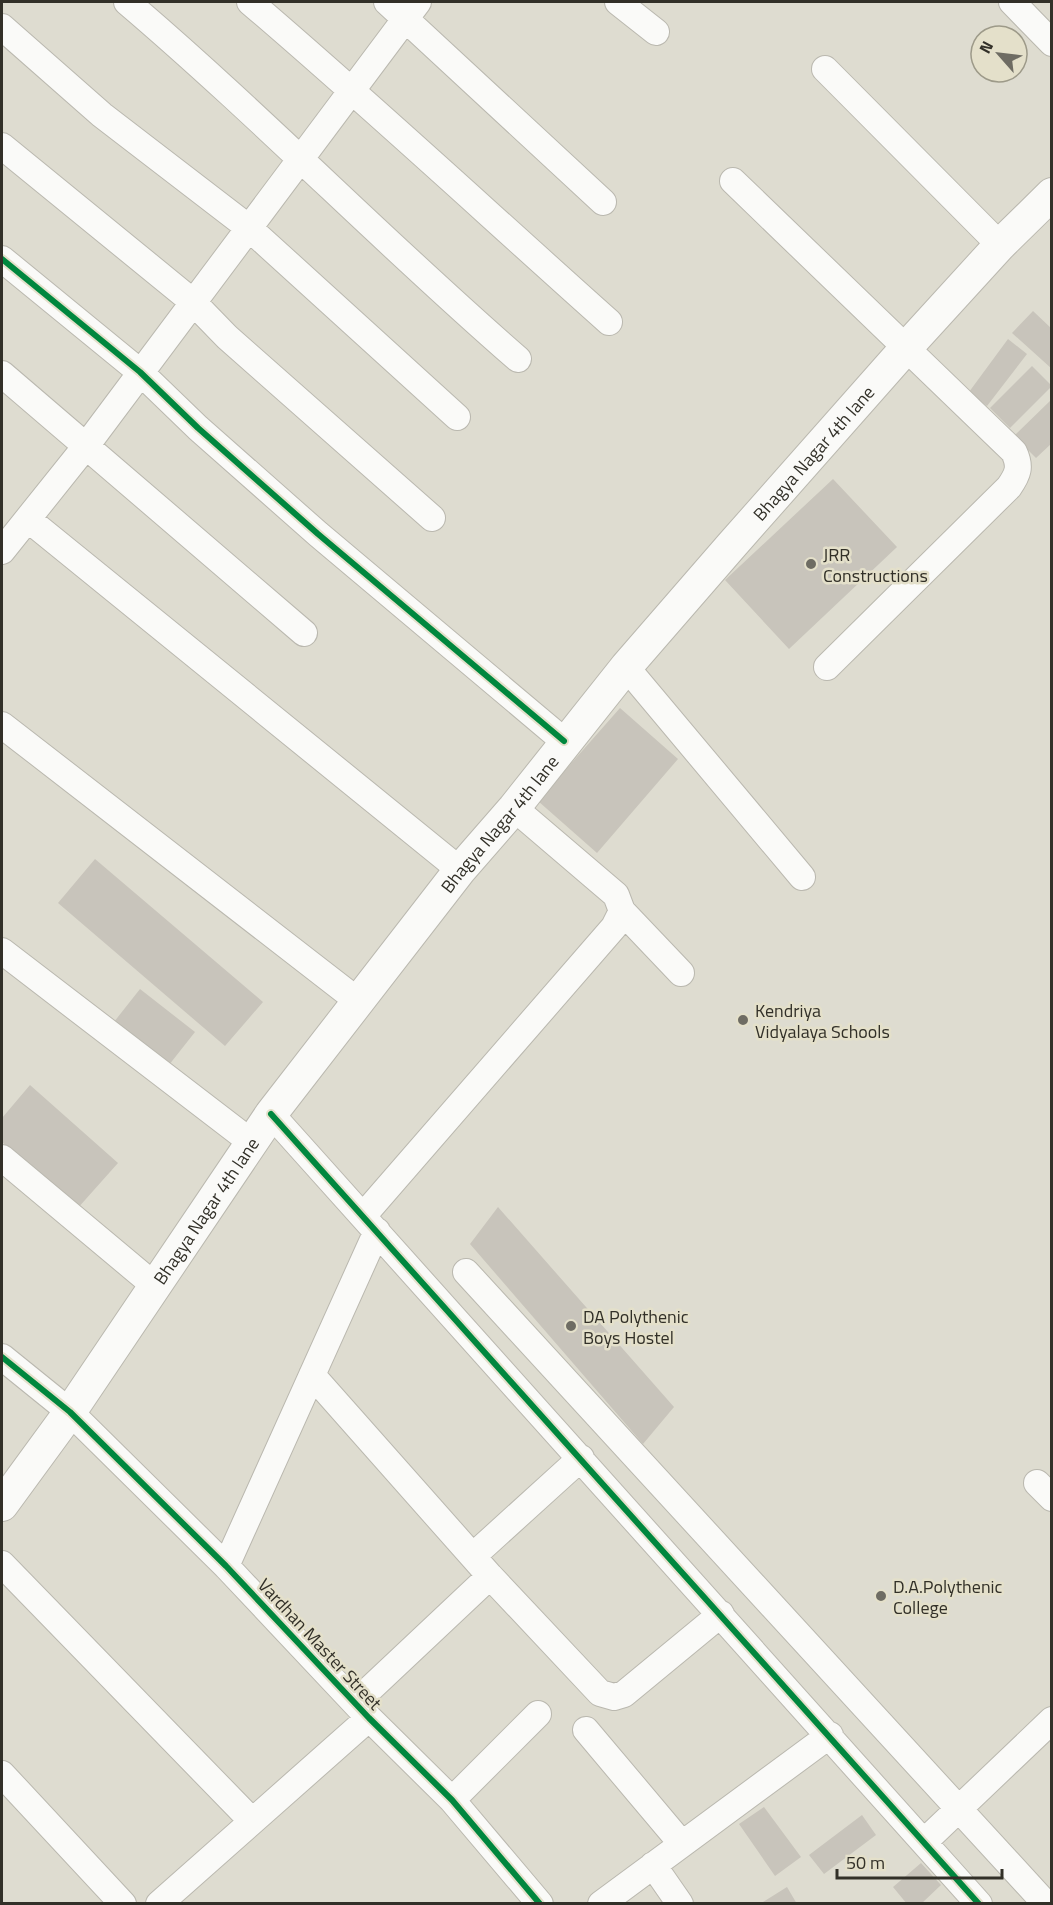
<svg xmlns="http://www.w3.org/2000/svg" width="1053" height="1905" font-family="'Titillium Web',sans-serif">
<style>
.building{fill:#c8c4bb}
.lines{fill:none;stroke-linecap:round;stroke-linejoin:round}
.minor-casing{stroke:#bab8af;stroke-width:28}
.major-casing{stroke:#bab8af;stroke-width:34}
.minor{stroke:#fafaf8;stroke-width:26}
.major{stroke:#fafaf8;stroke-width:32}
.cycleway-casing{stroke:#e4e0ca;stroke-width:10}
.cycleway{stroke:#00873e;stroke-width:6}
.poi-dot{fill:#6e6c63;stroke:#e4e0ca;stroke-width:2}
.labels{text-anchor:middle;dominant-baseline:central;stroke-width:5;stroke-linejoin:round;paint-order:stroke}
.street-label{font-size:18px;fill:#323028;stroke:#e4e0ca}
.poi-label{font-size:18px;fill:#323028;stroke:#e4e0ca;text-anchor:start}
</style>
<rect width="100%" height="100%" fill="#dedcd0"/>
<!-- building -->
<path class="building" d="M1033,311L1052,329V369L1012,333Z
M1008,339L1027,354L987,406L969,392Z
M1032,366L1052,386L1010,428L990,408Z
M1052,399V443L1036,458L1014,436Z
M833,479L897,547L789,649L725,580Z
M620,708L678,759L597,853L538,801Z
M95,859L263,1002L225,1046L58,903Z
M140,989L195,1032L165,1070L110,1027Z
M30,1085L118,1163L77,1209L2,1142V1118Z
M498,1207L674,1407L643,1444L470,1244Z
M764,1807L801,1857L775,1876L739,1824Z
M862,1815L876,1835L824,1874L809,1855Z
M921,1863L941,1885L921,1904H907L893,1887Z
M787,1887L797,1904H764L763,1902Z"/>
<g class="lines">
<defs>
<path id="minor" d="M127,2C261,116 384,243 518,359
M250,2C372,106 489,215 609,322
M387,2L603,202
M618,2L656,32
M1012,2L1052,43
M2,27L102,115L249,228L457,417
M825,69L1000,245
M2,146L193,302L227,337L432,518
M733,181L1014,452C1021,467 1018,474 1009,487L827,667
M2,259L140,372L198,428L318,534L564,741
M2,374L304,633
M29,520L460,870
M2,551L86,446L418,2
M626,667L802,877
M2,725L358,1001
M622,911L681,973
M2,951L251,1142
M271,1114L979,1904
M2,1158L155,1286
M363,1216L614,927L622,911L616,895L514,808
M466,1272L1046,1904
M2,1357L70,1412L226,1566L369,1718L452,1800L540,1904
M312,1375L490,1576L600,1693L614,1697L624,1694L721,1614
M1037,1483L1052,1498
M473,1556L581,1458
M2,1564L251,1820
M226,1566L377,1231
M355,1703L490,1576
M586,1730L682,1844
M2,1774L123,1904
M452,1800L538,1714
M924,1842L1052,1720
M653,1865L680,1904
M159,1904L369,1718
M601,1904L830,1735"/>
<g id="major">
<path id="s1" d="M2,1505L70,1412L271,1114L460,870L514,808L626,667L731,546L906,348L1000,245L1052,194"/>
</g>
</defs>
<!-- minor casing -->
<use href="#minor" class="minor-casing"/>
<!-- major casing -->
<use href="#major" class="major-casing"/>
<!-- minor -->
<use href="#minor" class="minor"/>
<!-- major -->
<use href="#major" class="major"/>
<defs>
<path id="cycleway" d="M2,259L140,372L198,428L318,534L564,741
M271,1114L979,1904
M2,1357L70,1412L226,1566L369,1718L452,1800L540,1904"/>
</defs>
<!-- cycleway casing -->
<use href="#cycleway" class="cycleway-casing"/>
<!-- cycleway -->
<use href="#cycleway" class="cycleway"/>
</g>
<!-- markers -->
<g class="poi-dot">
<circle cx="811" cy="564" r="6"/>
<circle cx="743" cy="1020" r="6"/>
<circle cx="571" cy="1326" r="6"/>
<circle cx="881" cy="1596" r="6"/>
</g>
<g class="labels">
<!-- street labels -->
<g class="street-label">
<text stroke="none"><textPath href="#s1" startOffset="1330">Bhagya Nagar 4th lane</textPath></text>
<text stroke="none"><textPath href="#s1" startOffset="844">Bhagya Nagar 4th lane</textPath></text>
<text stroke="none"><textPath href="#s1" startOffset="358">Bhagya Nagar 4th lane</textPath></text>
<text transform="translate(320 1644) rotate(47)">Vardhan Master Street</text>
</g>
<!-- poi labels -->
<g class="poi-label">
<text x="823" y="554">JRR<tspan x="823" dy="21">Constructions</tspan></text>
<text x="755" y="1010">Kendriya<tspan x="755" dy="21">Vidyalaya Schools</tspan></text>
<text x="583" y="1316">DA Polythenic<tspan x="583" dy="21">Boys Hostel</tspan></text>
<text x="893" y="1586">D.A.Polythenic<tspan x="893" dy="21">College</tspan></text>
</g>
</g>
<!-- border -->
<rect width="1053" height="1905" fill="none" stroke="#323028" stroke-width="6"/>
<!-- north arrow -->
<g transform="translate(999 54) rotate(298)"><circle r="28" fill="#e4e0ca" stroke="#9d9a89" stroke-width="1.5"/>
<path d="M0-4.5L10 22L0 15L-10 22Z" fill="#6e6c63"/>
<text y="-9" font-size="16" font-weight="bold" text-anchor="middle" fill="#323028">N</text>
</g>
<!-- scale -->
<path d="M837 1869v9h165v-9" fill="none" stroke="#323028" stroke-width="3"/>
<text x="846" y="1869" font-size="18" fill="#323028" stroke="#e4e0ca" stroke-width="4.5" paint-order="stroke">50 m</text>
</svg>
